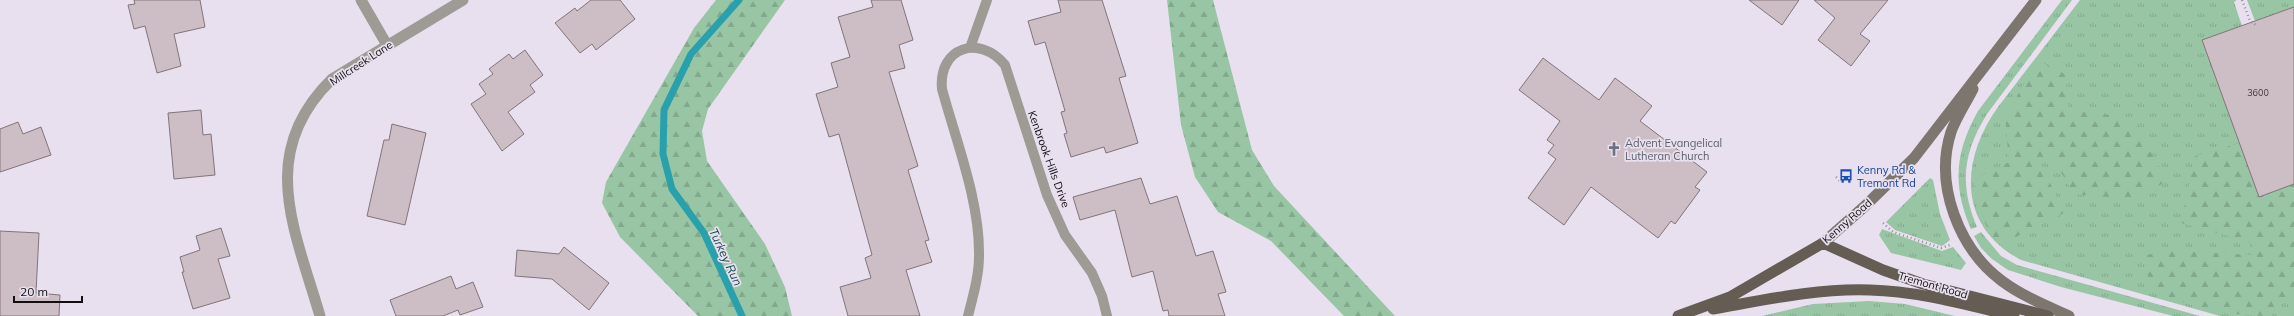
<svg xmlns="http://www.w3.org/2000/svg" width="2294" height="316" font-family="Mulish,sans-serif">
<style>
.grass{fill:url(#grass-tufts)}
.forest{fill:url(#forest-firs)}
.lines{fill:none;stroke-linecap:round;stroke-linejoin:round}
.stream{stroke:#28a1ad;stroke-width:7}
.building{fill:#cdbdc4;stroke:#83747b}
.path{stroke:#948e98;stroke-width:2.5;stroke-dasharray:1 3;stroke-linecap:butt}
.service{stroke:#9e9a94;stroke-width:10}
.minor{stroke:#9e9a94;stroke-width:11}
.secondary{stroke:#7d766f;stroke-width:11}
.primary{stroke:#655d54;stroke-width:11}
.labels{text-anchor:middle;dominant-baseline:central;stroke-width:3.5;stroke-linejoin:round;paint-order:stroke}
.number-label{font-size:9px;fill:#413a3f}
.street-label{font-size:11px;fill:#120f13;stroke:#e8e0ee}
.worship-label{font-size:11px;fill:#5b616d;stroke:#e8e0ee;text-anchor:start}
.transit-label{font-size:11px;fill:#164399;stroke:#e8e0ee;text-anchor:start}
.water-label{font-size:12px;font-style:italic;fill:#0a3f44;stroke:#e8e0ee}
</style>
<defs>
<pattern id="grass-tufts" width="24" height="20" patternUnits="userSpaceOnUse"><rect width="24" height="20" fill="#98c6a4"/><path d="M3 7l-1-3M5 7V3M7 7l1-3M15 17l-1-3M17 17v-4M19 17l1-3" fill="none" stroke="#82a98c"/></pattern>
<pattern id="forest-firs" width="22" height="20" patternUnits="userSpaceOnUse"><rect width="22" height="20" fill="#98c6a4"/><path d="M5 1l3.5 6h-7zM16 11l3.5 6h-7z" fill="#82a98c"/></pattern>
</defs>
<rect width="100%" height="100%" fill="#e8e0ee"/>
<!-- grass -->
<path class="grass" d="M2062,0H2072L1987,114C1963,153 1959,184 1977,227L1971,229C1952,186 1955,152 1978,111Z
M2080,0H2237L2234,2L2242,26L2294,184V316H2220L2021,260C1957,226 1960,160 1998,107Z
M2247,0H2294V7L2255,21Z
M1930,178L1933,180L1940,214L1950,240L1942,246L1895,230L1886,222Z
M1882,229L1942,251L1953,247L1966,263L1961,270L1891,253L1879,235Z
M1981,232L2001,256L2017,265L2200,316H2173L2061,287L2008,270L1992,259L1981,248L1974,236Z
M1869,301L1905,304L1955,316H1762L1813,304Z"/>
<!-- forest -->
<path class="forest" d="M716,0H785L708,109L702,131L707,161L765,244L785,287L792,316H698L620,237L602,203L606,182L694,28Z
M1167,0H1213L1252,150L1274,186L1395,316H1344L1271,241L1218,212L1195,177L1181,125Z
M2038,61L2065,74L2069,110L2132,118L2167,181L2135,199L2075,194L2049,154L2039,159L2064,213L2000,245C1981,225 1979,205 1974,179L2009,162L2005,116Z
M2240,143L2294,184V299L2288,296L2271,316C2227,316 2192,308 2152,290L2142,257L2163,250L2252,255L2250,242L2181,223L2195,156Z"/>
<g class="lines">
<!-- stream -->
<path class="stream" d="M739,0L691,54L664,110L663,154L672,189L704,233L742,316"/>
</g>
<!-- building -->
<path class="building" d="M134,0H200L205,27L174,34L181,66L157,73L145,26L134,29L128,5L135,4Z
M591,0H620L635,19L596,50L592,44L580,53L555,23L575,8L577,11Z
M871,0H901L913,40L899,45L905,68L889,72L918,166L908,170L929,240L925,241L932,262L906,270L920,316H848L840,287L871,278L865,258L872,255L839,134L829,137L816,94L838,87L831,63L850,57L838,17L873,7Z
M1058,0H1102L1126,76L1119,78L1138,143L1106,153L1104,147L1071,157L1064,134L1067,133L1061,112L1065,111L1045,42L1035,45L1028,21L1061,12Z
M1749,0H1799L1782,25Z
M1814,0H1888L1860,34L1870,41L1851,66L1818,40L1835,18Z
M2294,7V184L2259,197L2202,40Z
M525,50L543,75L530,85L535,92L508,112L524,134L502,151L471,104L486,94L479,84L493,74L489,69L509,54L513,59Z
M1543,58L1599,100L1615,78L1652,106L1640,121L1707,172L1695,187L1700,190L1675,224L1671,221L1658,238L1591,187L1564,225L1528,198L1556,159L1548,153L1554,145L1547,140L1560,121L1519,90Z
M201,110L203,135L211,134L215,175L174,179L168,113Z
M18,122L23,134L41,127L51,155L0,172V129Z
M392,124L426,133L405,225L367,216L384,140H389Z
M1141,178L1150,204L1177,196L1196,256L1213,251L1226,292L1218,294L1225,316H1169L1168,310L1163,311L1153,271L1132,277L1115,210L1080,220L1073,197Z
M221,228L230,256L218,259L230,298L193,309L182,272H184L180,257L200,250L196,236Z
M0,231L39,233L36,293L60,295L59,316H0Z
M564,247L609,283L589,310L552,279L515,276L517,250L559,254Z
M451,276L456,289L473,282L483,307L460,315L458,310L443,316H396L390,300Z"/>
<g class="lines">
<!-- path -->
<path class="path" d="M2242,0L2250,21L2256,25
M1836,177L1841,182
M1883,223L1893,232L1941,248L1950,245"/>
<!-- service -->
<path class="service" d="M970,48L987,0
M968,316C973,296 979,276 979,256C980,201 956,141 942,89C938,47 980,34 1005,65L1047,195L1065,235L1092,273L1102,296L1107,316"/>
<!-- minor -->
<path class="minor" d="M361,0L387,45
M320,316C295,230 256,153 332,79L463,0"/>
<!-- secondary -->
<path class="secondary" d="M1973,89C1966,103 1956,118 1951,132C1934,185 1959,249 2002,281C2022,296 2047,306 2069,316
M1823,243L1865,206L1914,158L2036,0"/>
<!-- primary -->
<path class="primary" d="M1713,309C1764,300 1818,288 1870,290C1918,291 1967,305 2014,316
M1678,316L1730,297L1823,243L1883,270L1923,284L2048,316"/>
</g>
<!-- icons -->
<defs>
<symbol id="church-bare" viewBox="-9 -9 18 18"><path d="M-1.2-6h2.4v3.5h3.3v2.4h-3.3V6h-2.4V-.1h-3.3v-2.4h3.3Z" fill="#6b7280" stroke="#e8e0ee" stroke-width="2.5" paint-order="stroke"/></symbol>
<symbol id="bus-bare" viewBox="-9 -9 18 18"><path d="M-5-6H5V4H4V6H2V4H-2V6H-4V4H-5ZM-3.5-4V0h7V-4ZM-3.5 1.2v1.5H-2V1.2ZM2 1.2v1.5H3.5V1.2Z" fill="#1a4fb4" stroke="#e8e0ee" stroke-width="2.5" paint-order="stroke"/></symbol>
</defs>
<g fill-rule="evenodd">
<use href="#church-bare" x="1604" y="139" width="20" height="20"/>
<use href="#bus-bare" x="1836" y="166" width="20" height="20"/>
</g>
<g class="labels">
<!-- number labels -->
<g class="number-label">
<text x="2258" y="92">3600</text>
</g>
<!-- street labels -->
<g class="street-label">
<text transform="translate(361 63) rotate(-33)">Millcreek Lane</text>
<text transform="translate(1049 159) rotate(70)">Kenbrook Hills Drive</text>
<text transform="translate(1847 221) rotate(-41)">Kenny Road</text>
<text transform="translate(1933 285) rotate(16)">Tremont Road</text>
</g>
<!-- worship labels -->
<g class="worship-label">
<text x="1625" y="143">Advent Evangelical<tspan x="1625" dy="13">Lutheran Church</tspan></text>
</g>
<!-- transit labels -->
<g class="transit-label">
<text x="1857" y="170">Kenny Rd &amp;<tspan x="1857" dy="13">Tremont Rd</tspan></text>
</g>
<!-- water labels -->
<g class="water-label">
<text transform="translate(726 257) rotate(65)">Turkey Run</text>
</g>
</g>
<!-- scale -->
<path d="M14 296v6h68v-6" fill="none" stroke="#120f13" stroke-width="2"/>
<text x="20" y="296" font-size="12" fill="#120f13" stroke="#e8e0ee" stroke-width="3" paint-order="stroke">20 m</text>
</svg>
